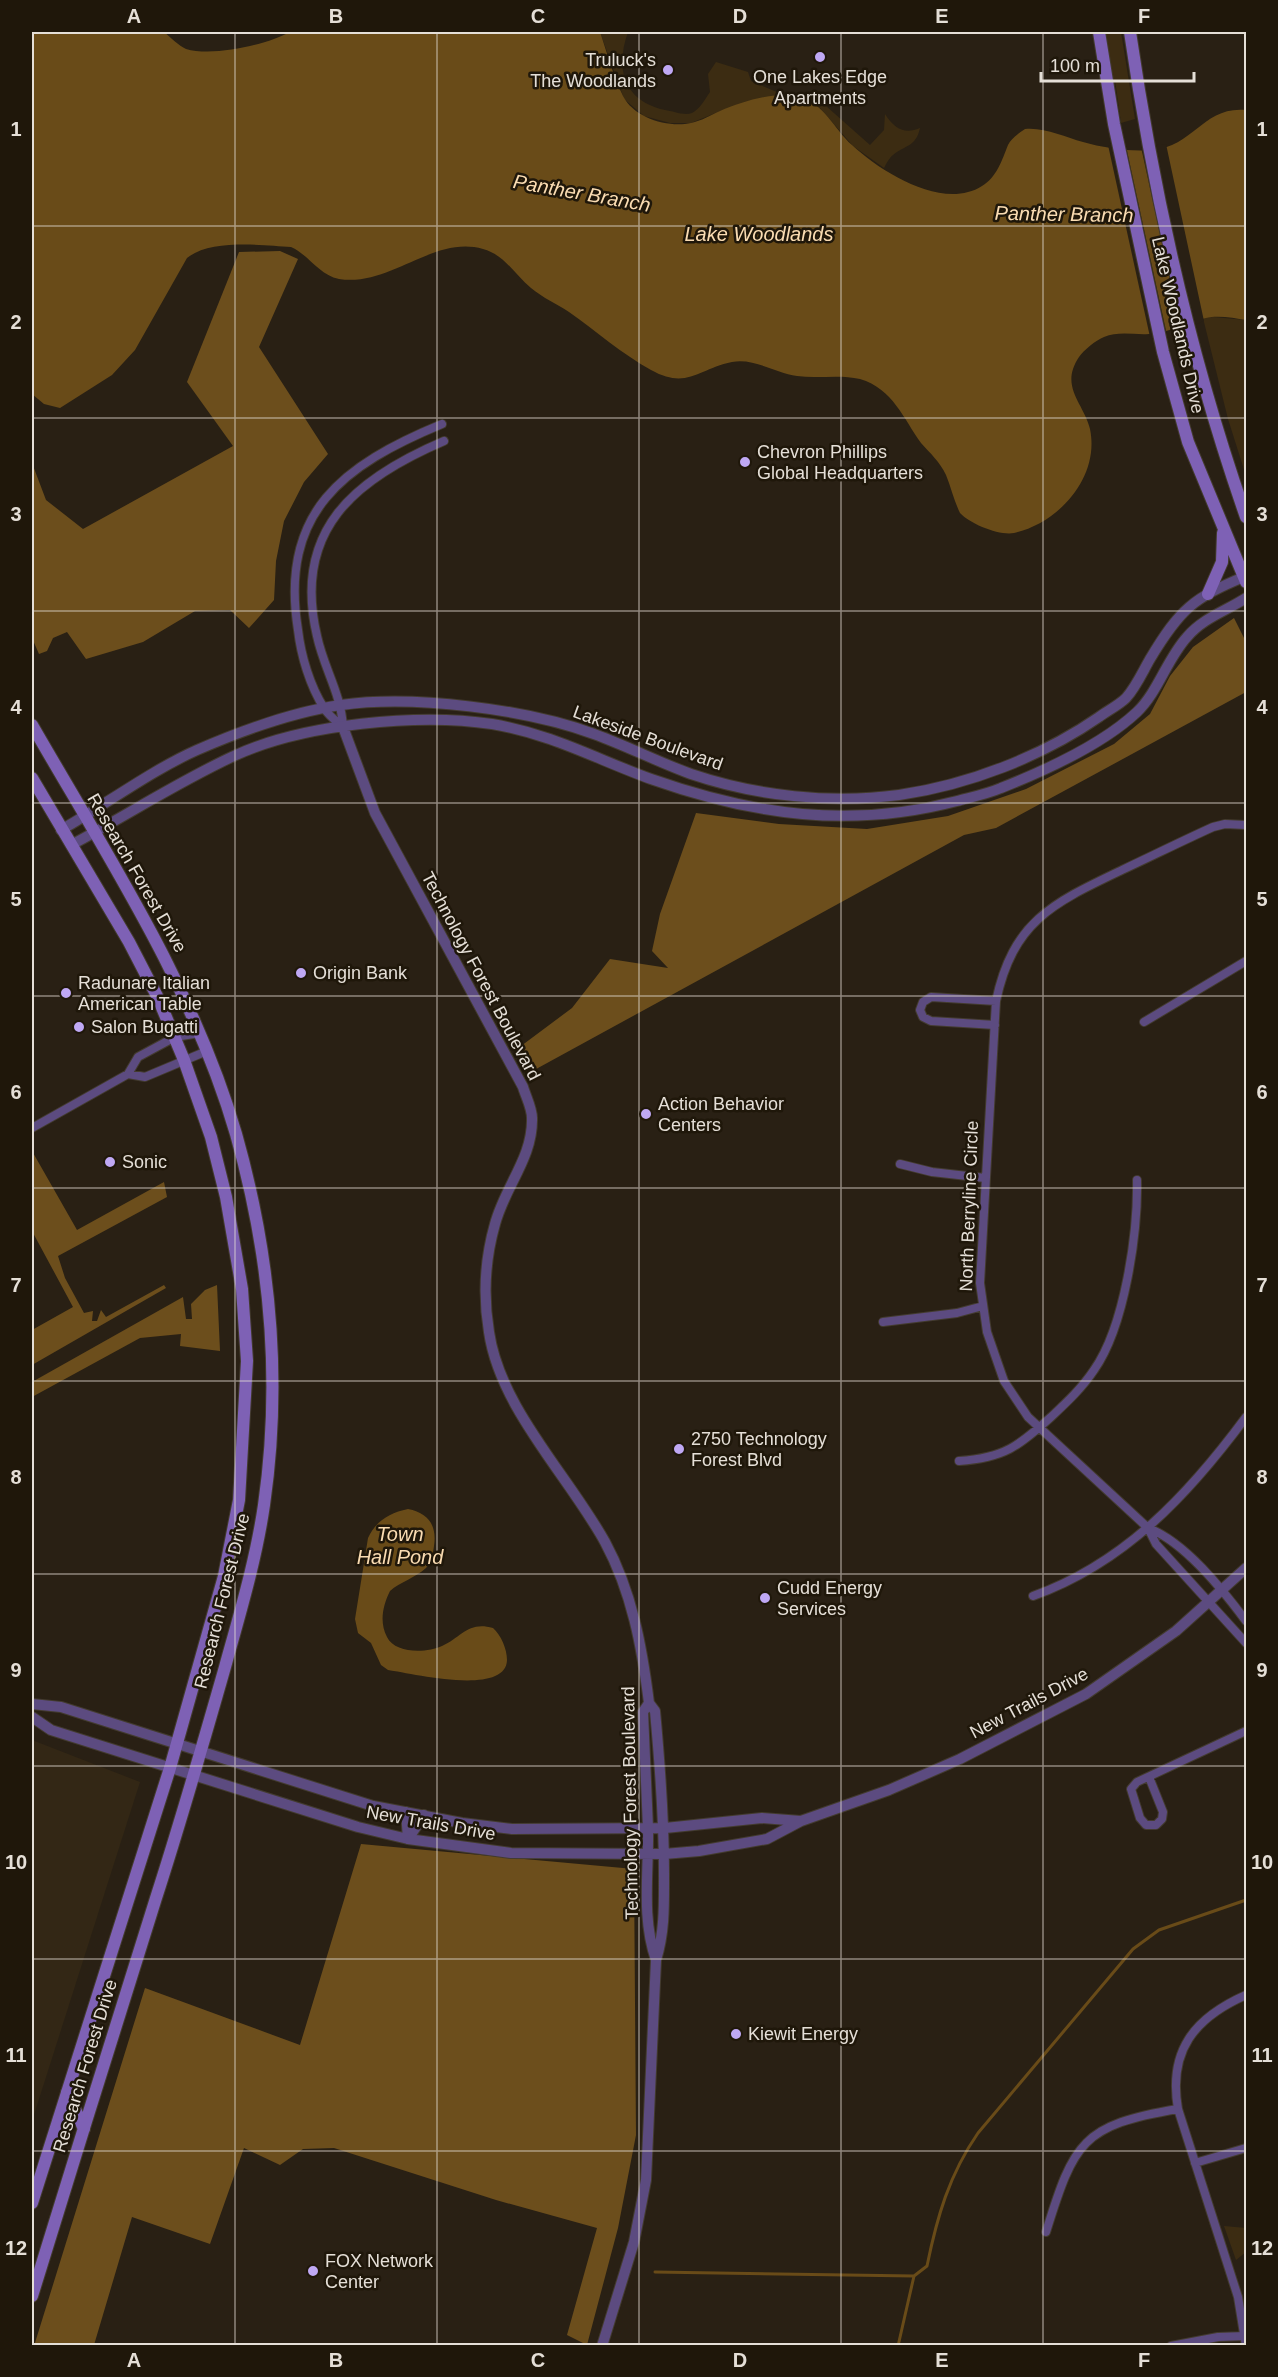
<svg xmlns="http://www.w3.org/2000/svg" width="1278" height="2377" font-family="Arial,sans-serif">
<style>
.built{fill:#332715}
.green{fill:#3c2c12}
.forest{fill:#6c4e1c}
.water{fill:#694b18}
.pier{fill:#292014}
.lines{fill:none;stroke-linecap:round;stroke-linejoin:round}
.stream{stroke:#694b18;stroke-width:3}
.minor-casing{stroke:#433b2f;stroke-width:10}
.tertiary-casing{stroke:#433b2f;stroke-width:12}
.secondary-casing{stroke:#433b2f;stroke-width:14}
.minor{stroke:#5c4b80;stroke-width:8}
.tertiary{stroke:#5c4b80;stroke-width:10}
.secondary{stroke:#7e61b5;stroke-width:12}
.grid{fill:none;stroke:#e5dfd7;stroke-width:1.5;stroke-opacity:0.55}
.poi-dot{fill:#bfa8f4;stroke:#1f170a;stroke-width:2}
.labels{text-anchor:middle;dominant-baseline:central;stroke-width:5;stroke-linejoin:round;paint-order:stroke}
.poi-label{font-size:18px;fill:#e5dfd7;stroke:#1f170a;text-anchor:start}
.street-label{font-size:18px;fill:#e5dfd7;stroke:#1f170a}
.water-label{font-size:20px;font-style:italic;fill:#fadcb2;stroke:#1f170a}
.neatline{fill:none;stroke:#e5dfd7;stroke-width:2}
.grid-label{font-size:20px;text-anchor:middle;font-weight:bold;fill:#e5dfd7}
</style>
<rect width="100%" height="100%" fill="#292014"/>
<!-- built -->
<path class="built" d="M32,1740L140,1782L32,2121Z"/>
<!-- green -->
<path class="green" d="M600,32H628C615,68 623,101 665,110C673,111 684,116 692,113C700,109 705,99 710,92L708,74L716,62L748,72L751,81L779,93L817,98L870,145L884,130L885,114C894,128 904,135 920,128C916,147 905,145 893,155C889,158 886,164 884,168L853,146L820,108L804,98L793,95L773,97L718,112L691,123H670L644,116L624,99Z
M1106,32H1121L1135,119L1121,123L1115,80H1112Z
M1213,317L1246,320V476L1228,419L1203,318Z
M1224,2226L1246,2228V2252L1236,2260Z"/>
<!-- forest -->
<path class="forest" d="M280,251L298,259L259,347L328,454L304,482L284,521L276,561L274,600L249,628L230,610L195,611L143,642L86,659L67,632L53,638L47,651L39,654L32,638V463L46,500L83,529L233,446L187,382L239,252Z
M1234,618L1246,642V692L996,828L964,835L527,1074L517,1049L572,1008L610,959L668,968L652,951L660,914L696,813L779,824L867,829L948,816L1026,789L1114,744L1150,714L1170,676L1193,647Z
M32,1151L77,1230L164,1182L167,1197L58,1256L65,1278L84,1313L93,1311L92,1321H97L101,1310L106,1317L164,1285L166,1288L32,1365V1330L73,1307L32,1231Z
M217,1285L220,1351L180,1346L181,1334L140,1338L32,1397V1382L183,1297L186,1319H192L191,1304L205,1290Z
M361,1844L634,1869L636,2135L618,2228L587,2345L567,2335L597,2228L496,2200L334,2148L303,2149L280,2165L244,2148L210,2244L132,2217L94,2345L34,2346L145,1988L300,2045Z"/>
<!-- water -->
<path class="water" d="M32,32H164C170,37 179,46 186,49C213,57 266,45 290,32H600C607,52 613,76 623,96C634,118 668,128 691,123C701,121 711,115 720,111C744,101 775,91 799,97C824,103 834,129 852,145C881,172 943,211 982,186C997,177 1002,160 1008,145C1011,139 1019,133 1025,129C1044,127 1065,137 1083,142C1104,148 1130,152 1152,150C1195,146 1203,106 1246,110V320C1234,318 1218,315 1206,318C1186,322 1170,333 1149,334C1134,335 1118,331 1104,337C1096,340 1084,350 1079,357C1059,387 1084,403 1090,429C1100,477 1059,523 1014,533C1000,536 970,524 960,513C954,501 951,487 946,475C940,462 930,453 921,443C903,418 893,389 860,379C839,374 818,379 797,376C775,373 755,358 732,362C698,369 687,390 651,370C622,354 596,331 569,312C557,304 543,298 531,288C515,275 505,255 483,249C433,235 391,287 339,279C319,275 309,255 291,247C262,245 210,239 187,258L135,350L112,375L60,408L44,404L32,394Z
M408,1509C429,1513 437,1526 434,1546C433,1554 431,1563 426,1568C415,1578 400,1582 390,1591C383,1605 379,1622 387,1637C395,1654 427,1653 442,1646C462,1637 468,1621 493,1628C501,1635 507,1649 507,1660C506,1697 410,1673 388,1670L381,1665L371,1643L358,1633L355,1619L368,1538C376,1521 389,1513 408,1509Z"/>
<!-- pier -->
<path class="pier" d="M1166,144L1204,321L1181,331L1141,147Z
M1108,145L1126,146L1167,335L1150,337Z"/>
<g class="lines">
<!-- stream -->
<path class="stream" d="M655,2272L914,2276L927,2266C937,2217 949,2175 978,2133L1133,1949L1159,1930L1246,1900
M898,2346L914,2276"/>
<defs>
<path id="minor" d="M343,727C337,722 328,715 324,708C310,686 301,656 298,630C279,512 343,465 442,424
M343,727C341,693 324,669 317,636C292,530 355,479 444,441
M1246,825L1225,824L1213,827C1182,841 1152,856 1122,870C1053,903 1013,921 996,1001L980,1283L987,1332L1004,1381L1028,1417L1148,1528C1185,1542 1223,1590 1246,1621
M1144,1022L1246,961
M995,1025L931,1021L923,1017L920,1010L923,1002L931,997L996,1001
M128,1074L145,1077L207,1051
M32,1128L128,1074L138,1057L175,1037L200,1033
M900,1164L932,1172L985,1178
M883,1322L957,1313L983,1306
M959,1461C1004,1458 1019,1446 1051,1417C1067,1402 1082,1388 1094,1370C1125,1326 1138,1232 1137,1180
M1148,1528L1156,1544L1246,1643
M1033,1596C1125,1563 1189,1494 1246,1417
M1149,1777L1163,1812L1162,1819L1156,1825H1146L1140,1818L1131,1789L1137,1782L1246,1731
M1195,2163L1246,2148
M1046,2232C1074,2142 1082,2125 1178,2109
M1171,2346L1218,2337L1246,2336
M1246,2346L1238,2297L1178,2109C1168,2051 1194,2018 1246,1995"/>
<path id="tertiary" d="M343,727L375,813L523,1087C526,1097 532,1108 532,1118C533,1158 505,1186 495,1224C485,1259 483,1296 489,1332C500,1408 568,1475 605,1542C632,1592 642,1647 649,1703L643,1712C645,1751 646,1789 648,1827C649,1872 641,1917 656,1960
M61,830C105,805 152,770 197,750C243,730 292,712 341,705C414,695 526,709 594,734C627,746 658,762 691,774C756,796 831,804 899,795C968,785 1041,757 1099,717C1107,711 1119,705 1126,698C1136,687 1143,671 1150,659C1180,609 1193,598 1246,576
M71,845C126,816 179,781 236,755C304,724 418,713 492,724C552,734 596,759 651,779C753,815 851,829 957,801C972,797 987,794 1001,788C1044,771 1103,744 1137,712C1158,692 1167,659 1187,637C1203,618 1226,611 1246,598
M32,1704L61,1707L373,1806L462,1823L512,1829L665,1828L762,1818L801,1821
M32,1717L51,1730L358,1827L408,1839L511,1853L664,1854L699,1851L767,1839L801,1821L889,1790L960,1759L1086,1694L1176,1631L1246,1568
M406,1812L408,1839
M408,1839L424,1815
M602,2346L634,2242L646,2180L656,1960C665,1931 664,1903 664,1873C664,1818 660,1765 655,1711L649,1703"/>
<path id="secondary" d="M1099,32L1114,124L1163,352L1188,442L1246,582
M1130,32C1154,196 1191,360 1246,517
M1208,594L1222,562L1223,533
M32,725C108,857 193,986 236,1134C270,1254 282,1380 264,1505C256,1560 240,1613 225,1667C203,1744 181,1821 156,1898C114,2031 73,2163 32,2296
M32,778L129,942L158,998L184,1060L211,1137L226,1197L242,1289L247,1361L239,1500L224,1576L170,1768L32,2203
M67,2092L84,2129"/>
</defs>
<!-- minor casing -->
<use href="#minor" class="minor-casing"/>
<!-- tertiary casing -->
<use href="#tertiary" class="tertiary-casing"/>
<!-- secondary casing -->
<use href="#secondary" class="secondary-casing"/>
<!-- minor -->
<use href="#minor" class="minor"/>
<!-- tertiary -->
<use href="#tertiary" class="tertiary"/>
<!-- secondary -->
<use href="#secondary" class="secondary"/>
</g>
<!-- grid -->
<path class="grid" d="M235,32V2346M437,32V2346M639,32V2346M841,32V2346M1043,32V2346M32,226H1246M32,418H1246M32,611H1246M32,803H1246M32,996H1246M32,1188H1246M32,1381H1246M32,1574H1246M32,1766H1246M32,1959H1246M32,2151H1246"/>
<!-- markers -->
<g class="poi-dot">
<circle cx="820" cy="57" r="6"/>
<circle cx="668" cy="70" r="6"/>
<circle cx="745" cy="462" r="6"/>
<circle cx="301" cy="973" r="6"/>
<circle cx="66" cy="993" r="6"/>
<circle cx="79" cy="1027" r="6"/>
<circle cx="646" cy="1114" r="6"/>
<circle cx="110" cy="1162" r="6"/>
<circle cx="679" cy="1449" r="6"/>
<circle cx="765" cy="1598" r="6"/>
<circle cx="736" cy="2034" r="6"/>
<circle cx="313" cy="2271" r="6"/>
</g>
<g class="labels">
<!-- poi labels -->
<g class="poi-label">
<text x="656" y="60" text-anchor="end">Truluck's<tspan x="656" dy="21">The Woodlands</tspan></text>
<text x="820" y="77" text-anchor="middle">One Lakes Edge<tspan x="820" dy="21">Apartments</tspan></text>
<text x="757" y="452">Chevron Phillips<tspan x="757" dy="21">Global Headquarters</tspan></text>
<text x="313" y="973">Origin Bank</text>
<text x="78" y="983">Radunare Italian<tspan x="78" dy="21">American Table</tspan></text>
<text x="91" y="1027">Salon Bugatti</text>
<text x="658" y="1104">Action Behavior<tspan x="658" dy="21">Centers</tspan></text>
<text x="122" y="1162">Sonic</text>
<text x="691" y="1439">2750 Technology<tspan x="691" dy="21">Forest Blvd</tspan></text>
<text x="777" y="1588">Cudd Energy<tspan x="777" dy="21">Services</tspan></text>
<text x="748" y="2034">Kiewit Energy</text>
<text x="325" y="2261">FOX Network<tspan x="325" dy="21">Center</tspan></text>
</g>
<!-- street labels -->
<g class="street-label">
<text transform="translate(1178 325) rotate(77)">Lake Woodlands Drive</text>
<text transform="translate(648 738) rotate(20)">Lakeside Boulevard</text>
<text transform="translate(137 873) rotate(60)">Research Forest Drive</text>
<text transform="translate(481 976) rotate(62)">Technology Forest Boulevard</text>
<text transform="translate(969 1206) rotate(-88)">North Berryline Circle</text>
<text transform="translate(222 1601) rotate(-76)">Research Forest Drive</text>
<text transform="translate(1029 1703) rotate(-28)">New Trails Drive</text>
<text transform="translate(630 1803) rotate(-91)">Technology Forest Boulevard</text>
<text transform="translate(431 1823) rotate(10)">New Trails Drive</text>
<text transform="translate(85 2066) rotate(-73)">Research Forest Drive</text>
</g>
<!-- water labels -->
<g class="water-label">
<text transform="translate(582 193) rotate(10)">Panther Branch</text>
<text transform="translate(1064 214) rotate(1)">Panther Branch</text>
<text x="759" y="234">Lake Woodlands</text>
<text x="400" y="1534">Town<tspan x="400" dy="23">Hall Pond</tspan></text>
</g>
</g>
<!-- border -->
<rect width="1278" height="2377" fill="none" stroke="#1f170a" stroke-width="66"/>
<!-- scale -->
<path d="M1041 72v9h153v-9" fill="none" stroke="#e5dfd7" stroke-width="3"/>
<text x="1050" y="72" font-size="18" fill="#e5dfd7" stroke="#1f170a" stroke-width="4.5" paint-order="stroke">100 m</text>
<rect x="33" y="33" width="1212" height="2311" class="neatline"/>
<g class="grid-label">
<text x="134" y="23">A</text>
<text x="336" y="23">B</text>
<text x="538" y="23">C</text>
<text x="740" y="23">D</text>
<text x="942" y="23">E</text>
<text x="1144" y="23">F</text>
<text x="16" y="136">1</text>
<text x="1262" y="136">1</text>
<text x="16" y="329">2</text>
<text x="1262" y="329">2</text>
<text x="16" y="521">3</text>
<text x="1262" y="521">3</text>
<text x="16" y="714">4</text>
<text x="1262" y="714">4</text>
<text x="16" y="906">5</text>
<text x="1262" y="906">5</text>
<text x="16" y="1099">6</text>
<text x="1262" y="1099">6</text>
<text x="16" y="1292">7</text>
<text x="1262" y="1292">7</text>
<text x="16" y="1484">8</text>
<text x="1262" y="1484">8</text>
<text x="16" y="1677">9</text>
<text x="1262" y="1677">9</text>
<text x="16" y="1869">10</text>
<text x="1262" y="1869">10</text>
<text x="16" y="2062">11</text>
<text x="1262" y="2062">11</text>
<text x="16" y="2255">12</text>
<text x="1262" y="2255">12</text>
<text x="134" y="2367">A</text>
<text x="336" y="2367">B</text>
<text x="538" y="2367">C</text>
<text x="740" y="2367">D</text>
<text x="942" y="2367">E</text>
<text x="1144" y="2367">F</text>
</g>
</svg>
